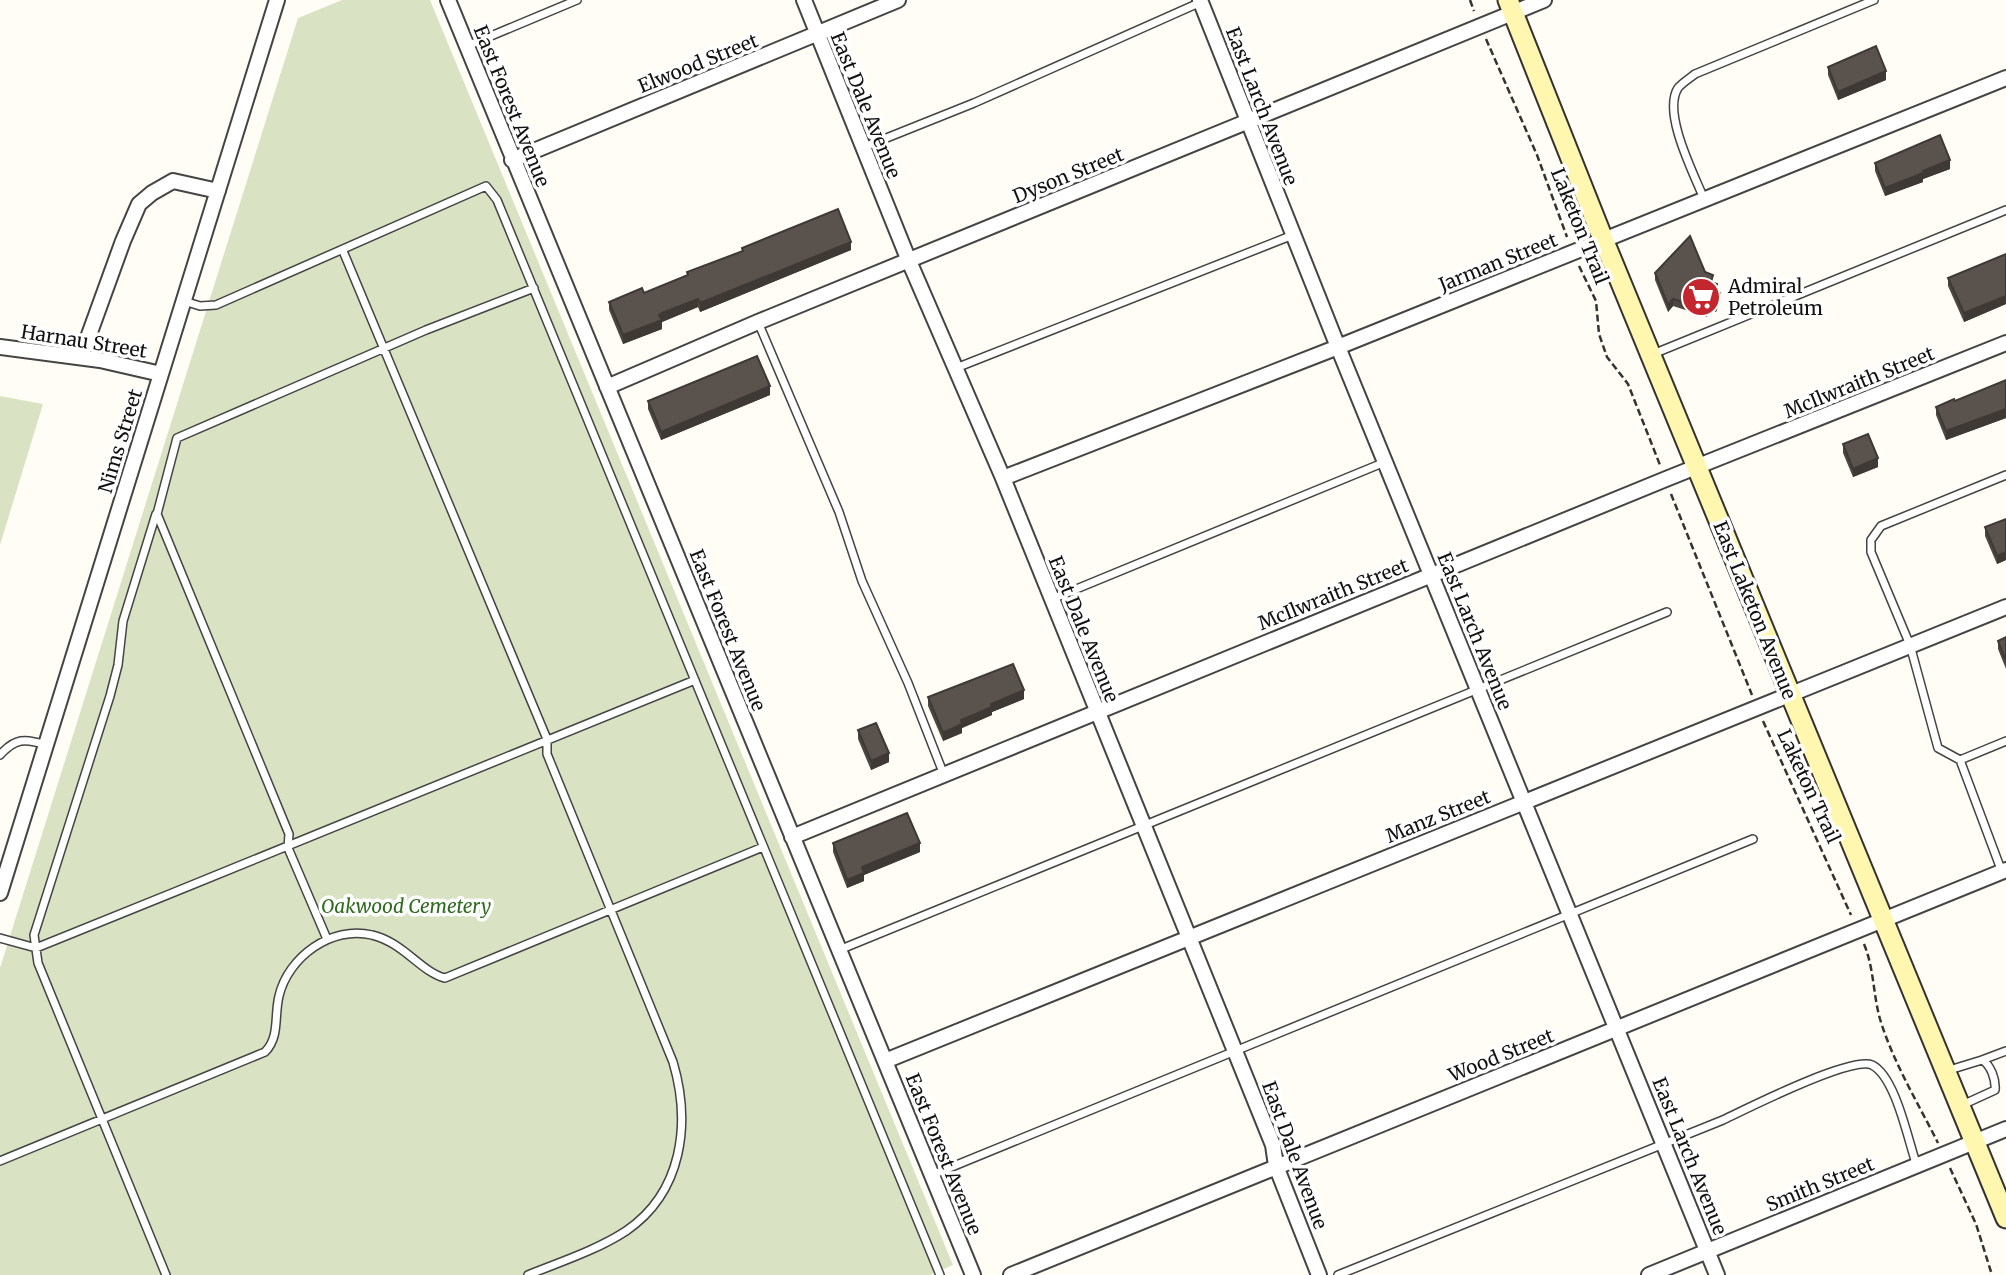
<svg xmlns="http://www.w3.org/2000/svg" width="2006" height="1275" font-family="Merriweather,serif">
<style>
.cemetery{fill:#d9e3c4}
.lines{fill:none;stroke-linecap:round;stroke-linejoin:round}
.lane-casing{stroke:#444;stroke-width:10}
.street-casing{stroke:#444;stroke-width:18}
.secondary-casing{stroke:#333;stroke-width:23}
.path{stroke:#333;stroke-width:2.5;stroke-dasharray:7 3.5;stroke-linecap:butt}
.lane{stroke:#fff;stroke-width:7}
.street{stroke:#fff;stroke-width:14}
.secondary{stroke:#fff6b0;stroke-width:19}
.wall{fill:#4d4742}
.shaded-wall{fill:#3f3936}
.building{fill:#5a524d;stroke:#3f3936;stroke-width:2}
.labels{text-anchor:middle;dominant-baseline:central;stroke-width:7;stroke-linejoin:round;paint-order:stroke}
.street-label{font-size:19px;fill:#111;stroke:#fff}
.poi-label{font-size:19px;fill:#111;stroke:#fff;text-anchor:start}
.park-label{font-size:19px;font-style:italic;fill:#2f6b1f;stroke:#fff}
</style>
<rect width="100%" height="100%" fill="#fffdf5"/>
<!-- cemetery -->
<path class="cemetery" d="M342,0H430L953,1265L930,1275H0V968L298,18Z
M0,396L43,404L0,545Z"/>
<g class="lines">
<defs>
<path id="lane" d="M467,46L577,0
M864,147L974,103L1201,2
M1704,199C1694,174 1662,113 1678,88C1682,83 1690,78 1695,74L1874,0
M343,251L547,739V754L673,1062C691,1123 683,1192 626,1231C597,1250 560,1262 528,1275
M184,301L200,306L216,305L486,186L497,200L940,1275
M758,322L839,512L862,581L908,683L944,775
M1653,354L2006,210
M956,368L1293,235
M156,514L123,621L118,665L110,696L34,935L38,963L166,1275
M1052,599L1385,462
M0,755C15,738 25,738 46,745
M1960,760L2006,741
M2002,872L1960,760L1938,748L1910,645L1871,552V540L1881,526L2006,475
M0,938L36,948C256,860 474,768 695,680
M327,939L288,848L289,834L157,514L177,438L426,330L534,288
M839,950L1667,612
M1982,1060L2006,1051
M1946,1071L1982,1060C1991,1065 1996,1080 1995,1090L1960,1106
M0,1161L265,1052C280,1037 274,1016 279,996C288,957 332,925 372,935C403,942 422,973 445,978L763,847
M932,1175L1753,839
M1338,1275L1723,1120C1746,1109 1851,1056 1872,1065C1896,1077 1908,1141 1917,1166"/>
<path id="street" d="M448,0L973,1275
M804,0L909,261L1003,478L1273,1145L1276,1166L1319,1275
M1200,0L1338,347L1717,1275
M512,160L898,0
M0,347L100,360L161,374
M81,357L123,241L139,204L152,193L173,181L218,191
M607,387L758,322L1544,0
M1003,478L1338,347L2006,78
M792,837L1666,479L2006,343
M0,893L277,0
M885,1061L2006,607
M1011,1275L2006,870
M1649,1275L2006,1129"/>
<path id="secondary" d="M1508,0L1603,239L2006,1218"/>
</defs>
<!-- lane casing -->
<use href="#lane" class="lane-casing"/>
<!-- street casing -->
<use href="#street" class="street-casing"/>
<!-- secondary casing -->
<use href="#secondary" class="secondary-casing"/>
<!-- path -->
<path class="path" d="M1470,0L1474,11
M1486,39L1537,155L1567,237
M1579,266L1596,301L1599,334L1607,357L1628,384L1660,465
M1671,494L1752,695
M1763,721L1851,915
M1864,944C1874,968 1873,994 1880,1019C1893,1062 1918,1103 1938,1143
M1950,1168L1976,1224L1992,1275"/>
<!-- lane -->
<use href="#lane" class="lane"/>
<!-- street -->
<use href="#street" class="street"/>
<!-- secondary -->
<use href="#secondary" class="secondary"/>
</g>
<!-- wall -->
<path class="wall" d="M1828,67L1886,80L1838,100L1828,75Z
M1875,163L1950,169L1923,179V182L1885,196L1875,171Z
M742,248L851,250L700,312L698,307L662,322V329L623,344L609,310V302L644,293L687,275V272L742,252Z
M2005,251L2006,304L1964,322L1948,286V278L2005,254Z
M1705,272L1713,283L1720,300L1716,312L1709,309L1707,317L1673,306L1668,312L1655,280V273Z
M2006,380V418L1946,440L1936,415V407L1955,401Z
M770,395L661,440L648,409V401Z
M1843,444L1878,467L1853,477L1843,453Z
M2006,519V560L1997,564L1985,536V527Z
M2006,637V669L1998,649V641Z
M928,697L1024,699L992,712V715L962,728V733L943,741L928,706Z
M858,730L889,762L871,770L858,739Z
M833,843L920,852L864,875V881L847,888L833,852Z"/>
<!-- shaded-wall -->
<path class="shaded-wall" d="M1886,71V80L1838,100V92Z
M1950,160V169L1923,179V182L1885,196V188Z
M851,242V250L700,312V303Z
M1720,293V300L1716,312V305Z
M2006,296V304L1964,322V313Z
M698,299V307L662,322V329L623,344V335L662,313Z
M1673,299V306L1668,312V305Z
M770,386V395L661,440V432Z
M2006,409V418L1946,440V431Z
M1878,458V467L1853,477V469Z
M2006,552V560L1997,564V556Z
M1024,690V699L992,712V715L962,728V733L943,741V733L961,720L991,704Z
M889,753V762L871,770V761Z
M920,843V852L864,875V881L847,888V880L862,867Z"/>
<!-- building -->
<path class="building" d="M1876,46L1886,71L1838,92L1828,67Z
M1940,135L1950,160L1923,171V173L1885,188L1875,163Z
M838,209L851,242L700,303L698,299L662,313L659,315L662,320L623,335L609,302L642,288L644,293L688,275L687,272L743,251L742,248Z
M1690,236L1705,272L1713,275L1711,282L1717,284L1714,291L1720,293L1716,305L1709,302L1707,310L1673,299L1668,305L1655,273Z
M2006,254V296L1964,313L1948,278Z
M757,356L770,386L661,432L648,401Z
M2006,380V409L1946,431L1936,407L1954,399L1955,401Z
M1868,434L1878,458L1853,469L1843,444Z
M2006,519V552L1997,556L1985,527Z
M2006,637V661L1998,641Z
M1013,664L1024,690L991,704L992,707L961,720L962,724L943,733L928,697Z
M876,723L889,753L871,761L858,730Z
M907,813L920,843L862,867L864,873L847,880L833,843Z"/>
<!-- icons -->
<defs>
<symbol id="supermarket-disc" viewBox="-11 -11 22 22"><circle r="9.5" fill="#c4262e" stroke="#fff"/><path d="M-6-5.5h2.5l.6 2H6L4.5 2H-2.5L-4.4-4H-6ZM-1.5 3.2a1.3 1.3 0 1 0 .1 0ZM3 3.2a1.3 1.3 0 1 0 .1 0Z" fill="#fff"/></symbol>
</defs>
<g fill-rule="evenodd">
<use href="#supermarket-disc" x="1679" y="275" width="44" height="44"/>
</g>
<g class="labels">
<!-- street labels -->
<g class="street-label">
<text transform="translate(698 63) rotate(-22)">Elwood Street</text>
<text transform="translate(866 105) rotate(68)">East Dale Avenue</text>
<text transform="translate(512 106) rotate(68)">East Forest Avenue</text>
<text transform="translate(1262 106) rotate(69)">East Larch Avenue</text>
<text transform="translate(1068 175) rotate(-22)">Dyson Street</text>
<text transform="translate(1580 226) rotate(68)">Laketon Trail</text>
<text transform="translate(1498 262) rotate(-22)">Jarman Street</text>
<text transform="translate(84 341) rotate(9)">Harnau Street</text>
<text transform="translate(1859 382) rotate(-22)">McIlwraith Street</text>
<text transform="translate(120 441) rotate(-73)">Nims Street</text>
<text transform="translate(1333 594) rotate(-22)">McIlwraith Street</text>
<text transform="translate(1755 610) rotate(68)">East Laketon Avenue</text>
<text transform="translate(1084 629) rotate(68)">East Dale Avenue</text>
<text transform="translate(728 630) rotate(68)">East Forest Avenue</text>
<text transform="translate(1475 631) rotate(68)">East Larch Avenue</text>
<text transform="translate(1809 786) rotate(65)">Laketon Trail</text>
<text transform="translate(1438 816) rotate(-22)">Manz Street</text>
<text transform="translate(1501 1055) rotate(-22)">Wood Street</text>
<text transform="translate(944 1154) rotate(68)">East Forest Avenue</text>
<text transform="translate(1295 1155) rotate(70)">East Dale Avenue</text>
<text transform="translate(1690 1156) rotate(68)">East Larch Avenue</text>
<text transform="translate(1820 1184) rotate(-22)">Smith Street</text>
</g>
<!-- poi labels -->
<g class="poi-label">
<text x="1728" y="286">Admiral<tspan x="1728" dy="22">Petroleum</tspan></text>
</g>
<!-- park labels -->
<g class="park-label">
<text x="406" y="906">Oakwood Cemetery</text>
</g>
</g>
</svg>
